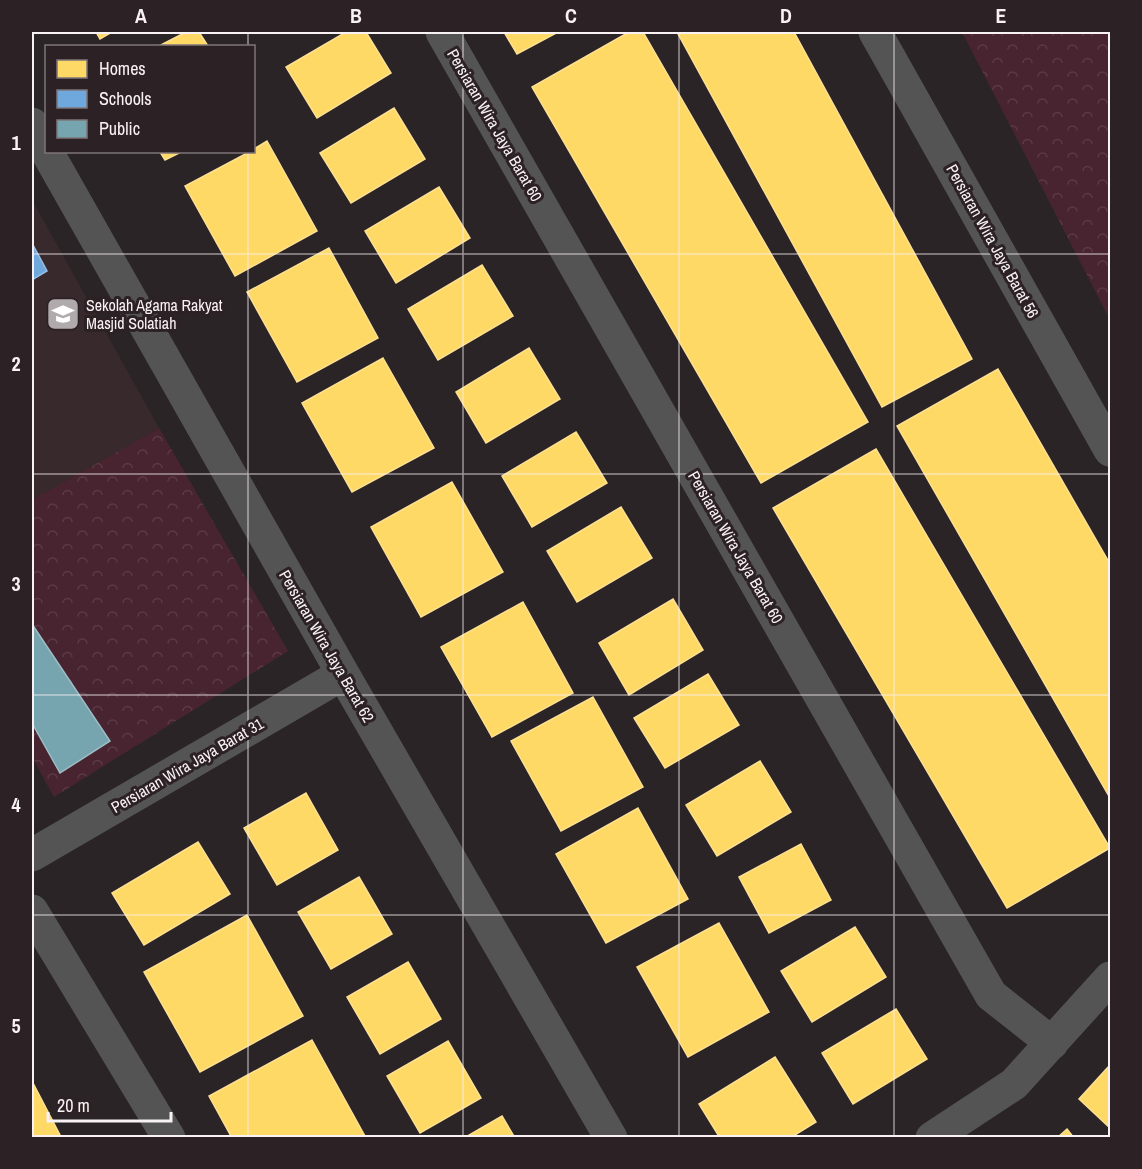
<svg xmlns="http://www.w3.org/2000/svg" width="1142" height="1169" font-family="'Archivo Narrow',sans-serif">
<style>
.built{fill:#38292d}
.forest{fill:url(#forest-crowns)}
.homes{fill:#ffd966;stroke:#fde091;stroke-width:1.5}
.schools{fill:#6fa8dc;stroke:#98bee3;stroke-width:1.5}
.public{fill:#76a5af;stroke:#9dbcc4;stroke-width:1.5}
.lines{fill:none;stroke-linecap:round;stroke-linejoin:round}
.minor{stroke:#555454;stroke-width:33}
.grid{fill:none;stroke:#f9f2f4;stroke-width:1.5;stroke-opacity:0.55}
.labels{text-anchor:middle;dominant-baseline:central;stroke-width:6;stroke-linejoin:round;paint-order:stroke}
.street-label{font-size:16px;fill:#f9f2f4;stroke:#2c2225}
.poi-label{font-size:16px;fill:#f9f2f4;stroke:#2c2225;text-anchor:start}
.neatline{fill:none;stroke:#f9f2f4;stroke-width:2}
.grid-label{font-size:20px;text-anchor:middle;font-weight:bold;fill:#f9f2f4}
</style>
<defs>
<pattern id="forest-crowns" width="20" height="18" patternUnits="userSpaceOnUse" patternTransform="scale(1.5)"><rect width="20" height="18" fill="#482430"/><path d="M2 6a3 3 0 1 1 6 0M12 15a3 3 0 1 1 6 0" fill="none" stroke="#5a3a44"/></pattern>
</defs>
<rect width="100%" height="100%" fill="#2a2426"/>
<!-- built -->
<path class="built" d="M32,200L159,428L32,500Z"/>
<!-- forest -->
<path class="forest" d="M962,32H1110V320Z
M159,428L288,651L54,797L32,757V500Z"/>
<!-- homes -->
<path class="homes" d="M96,32H112L100,39Z
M186,32H199L208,46H159Z
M346,32H366L391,73L317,118L286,67Z
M504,32H558L517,54Z
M629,32H643L868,422L761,483L532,87Z
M677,32H794L972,359L882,407Z
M394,108L425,159L351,203L320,153Z
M267,141L317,231L235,276L185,186L249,152H254V149Z
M160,152H181L165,160Z
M439,187L470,238L396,283L365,231Z
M329,248L378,338L297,382L247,292Z
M482,265L513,316L438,360L408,309Z
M529,348L560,399L486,443L456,392Z
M383,358L434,448L352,492L302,403Z
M998,369L1110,564V798L897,426Z
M576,432L607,483L532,527L502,476Z
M876,449L1110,848L1007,908L773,508Z
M452,482L503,572L421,617L371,527Z
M621,507L652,558L577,602L547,551Z
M673,599L703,650L629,695L599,643Z
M523,602L573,693L492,737L441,647Z
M708,674L739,725L665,768L634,718Z
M593,697L643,787L561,831L511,741Z
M760,761L791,812L717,856L686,805Z
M306,793L338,850L277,885L244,828Z
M638,808L688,899L606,943L556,854Z
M198,842L230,894L144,945L112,893Z
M801,844L831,900L769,933L739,877Z
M359,877L392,934L331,969L298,912Z
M247,915L303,1016L200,1072L144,972Z
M719,923L769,1012L688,1057L637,967Z
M855,927L886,977L812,1022L781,971Z
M408,962L441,1019L380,1054L347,997Z
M896,1009L927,1059L853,1104L822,1053Z
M312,1040L366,1138H232L209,1096Z
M448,1041L481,1098L420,1133L387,1076Z
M775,1057L816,1122L790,1138H720L699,1104Z
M1110,1065V1128L1079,1099Z
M32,1081L60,1135L55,1138H32Z
M502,1116L515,1138H464Z
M1067,1129L1074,1138H1057Z"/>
<!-- schools -->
<path class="schools" d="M32,243L47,271L32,280Z"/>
<!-- public -->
<path class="public" d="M32,624L110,741L60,773L32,723Z"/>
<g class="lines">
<!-- minor -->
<path class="minor" d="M442,32L991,995L1052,1043
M875,32L1110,450
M32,124L46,150
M47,152L343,674L611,1138
M32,855L343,674
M32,911L169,1138
M932,1138L1014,1084L1110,978"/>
</g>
<!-- grid -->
<path class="grid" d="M248,32V46M463,32V1138M679,32V1138M894,32V1138M248,152V1138M32,254H1110M32,474H1110M32,695H1110M32,915H1110"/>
<!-- icons -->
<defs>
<symbol id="school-square" viewBox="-11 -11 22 22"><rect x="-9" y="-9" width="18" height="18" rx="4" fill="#b1aaac" stroke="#2c2225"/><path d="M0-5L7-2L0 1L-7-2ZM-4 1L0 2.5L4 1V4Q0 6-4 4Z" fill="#fff"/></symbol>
</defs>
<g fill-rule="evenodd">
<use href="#school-square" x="44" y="295" width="38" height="38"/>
</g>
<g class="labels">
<!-- street labels -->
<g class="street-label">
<text transform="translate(495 125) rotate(60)">Persiaran Wira Jaya Barat 60</text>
<text transform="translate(993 241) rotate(61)">Persiaran Wira Jaya Barat 56</text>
<text transform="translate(736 547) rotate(60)">Persiaran Wira Jaya Barat 60</text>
<text transform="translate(327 646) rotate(60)">Persiaran Wira Jaya Barat 62</text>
<text transform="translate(187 765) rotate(-30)">Persiaran Wira Jaya Barat 31</text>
</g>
<!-- poi labels -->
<g class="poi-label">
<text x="86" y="305">Sekolah Agama Rakyat<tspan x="86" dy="18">Masjid Solatiah</tspan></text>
</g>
</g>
<!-- border -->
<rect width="1142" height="1169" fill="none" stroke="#2c2225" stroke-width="66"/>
<!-- legend -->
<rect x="45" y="45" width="210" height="108" fill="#2c2225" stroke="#7e7578" stroke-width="1.5"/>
<rect x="57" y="60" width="30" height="18" fill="#ffd966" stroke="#7e7578" stroke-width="1.5"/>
<text x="99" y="75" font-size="18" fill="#f9f2f4">Homes</text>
<rect x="57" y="90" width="30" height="18" fill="#6fa8dc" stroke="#7e7578" stroke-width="1.5"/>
<text x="99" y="105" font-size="18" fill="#f9f2f4">Schools</text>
<rect x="57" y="120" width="30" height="18" fill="#76a5af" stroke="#7e7578" stroke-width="1.5"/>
<text x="99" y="135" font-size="18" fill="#f9f2f4">Public</text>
<!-- scale -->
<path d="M48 1112v9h123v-9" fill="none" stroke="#f9f2f4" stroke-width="3"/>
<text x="57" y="1112" font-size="18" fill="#f9f2f4" stroke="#2c2225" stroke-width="4.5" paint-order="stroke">20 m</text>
<rect x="33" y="33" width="1076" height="1103" class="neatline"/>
<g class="grid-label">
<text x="141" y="23">A</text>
<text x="356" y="23">B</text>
<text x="571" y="23">C</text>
<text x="786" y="23">D</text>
<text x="1001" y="23">E</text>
<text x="16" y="150">1</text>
<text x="16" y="371">2</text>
<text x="16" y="591">3</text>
<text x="16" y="812">4</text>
<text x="16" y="1033">5</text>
</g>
</svg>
